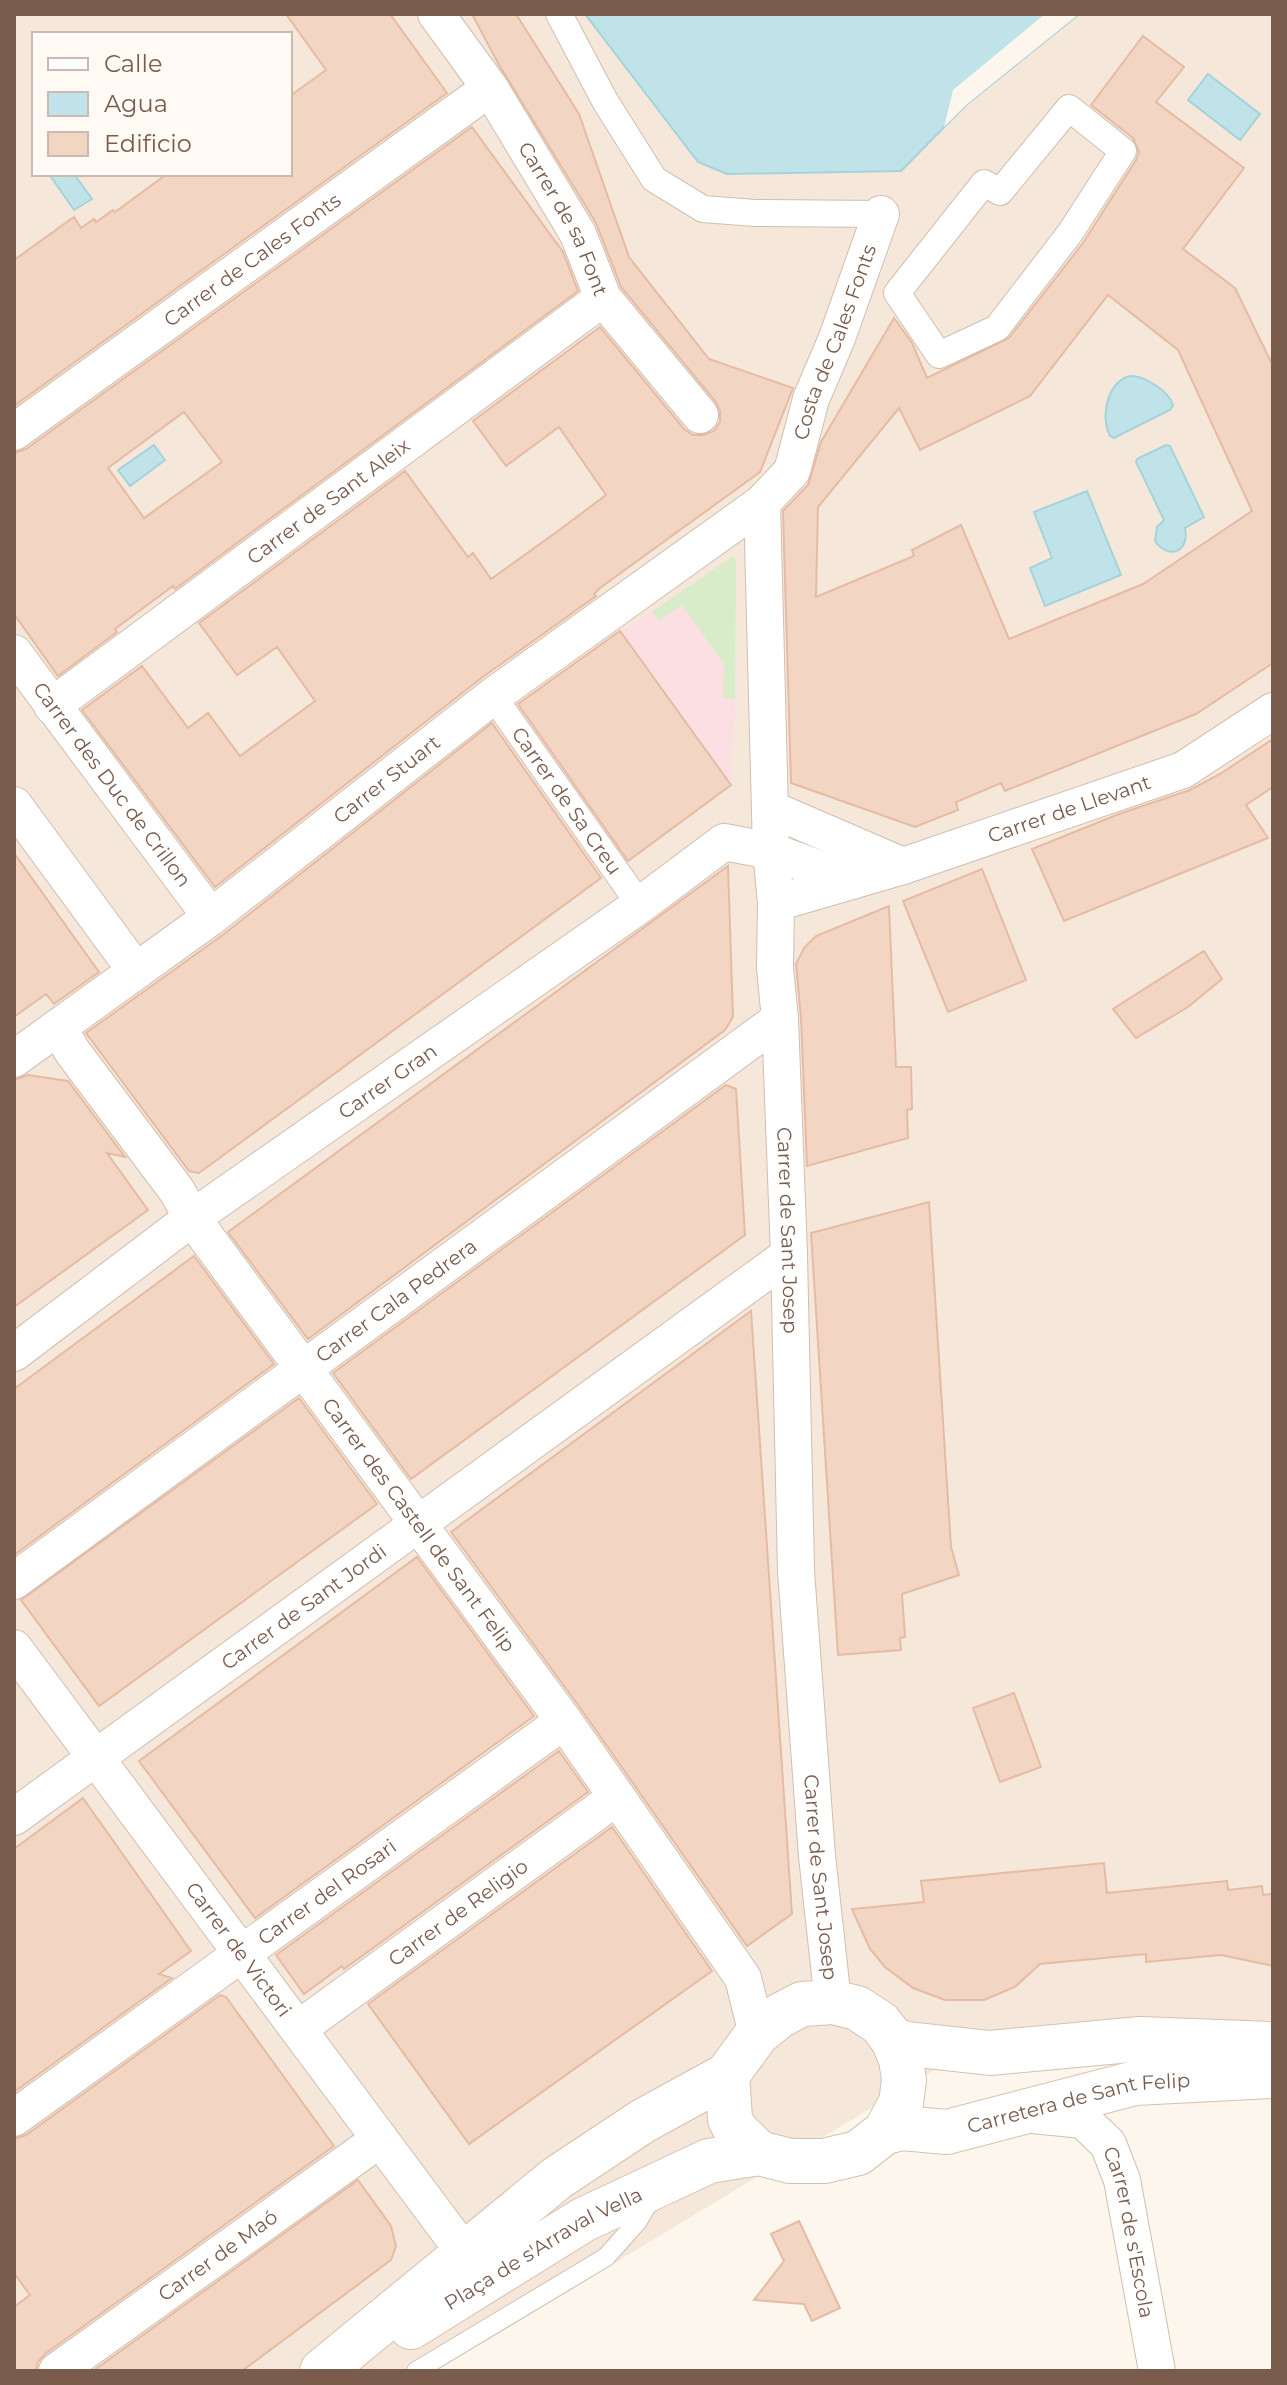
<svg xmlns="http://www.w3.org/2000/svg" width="1287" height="2385" font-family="Montserrat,sans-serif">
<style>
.residential{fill:#f5e8da;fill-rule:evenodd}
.medical{fill:#fbdfe3}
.green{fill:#d8ecc9}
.water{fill:#bfe3e8;stroke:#a5d3da;stroke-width:2}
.pier{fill:#fdf6ec}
.building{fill:#f3d5c3;stroke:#e6bba3;stroke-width:2;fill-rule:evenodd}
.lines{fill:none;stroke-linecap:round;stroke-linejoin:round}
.service-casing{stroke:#d1beb0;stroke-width:20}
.pedestrian-casing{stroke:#d1beb0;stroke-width:28}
.minor-casing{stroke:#d1beb0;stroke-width:38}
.secondary-casing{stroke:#d6c0b0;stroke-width:46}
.service{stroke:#fff;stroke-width:18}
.pedestrian{stroke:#fff;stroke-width:26}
.minor{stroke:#fff;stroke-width:36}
.secondary{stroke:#fff;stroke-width:44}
.labels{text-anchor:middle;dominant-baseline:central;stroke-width:8;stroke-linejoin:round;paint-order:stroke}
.street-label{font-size:20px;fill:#7a5c4d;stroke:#fffaf3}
</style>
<rect width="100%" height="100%" fill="#fdf6ec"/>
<!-- residential -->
<path class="residential" d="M14,14H585L698,162L727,174L901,171L966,105L1079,14H1273V2020L997,2032L436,2371H14ZM34,34H290V174H34Z"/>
<!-- medical -->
<path class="medical" d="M733,556L736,559L735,699L731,785L624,864L517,709L621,632Z"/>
<!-- green -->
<path class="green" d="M733,556L736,559L735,699L723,698L724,664L682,605L659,621L652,612Z"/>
<!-- water -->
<path class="water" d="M585,14H1079L966,105L901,171L727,174L698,162Z
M1208,74L1260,114L1240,140L1188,100Z
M49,174H74L92,199L74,210Z
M1130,376C1145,376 1169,391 1173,405L1170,410L1114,438L1110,436C1100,417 1107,382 1130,376Z
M154,445L165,460L130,486L118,470Z
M1166,445L1170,446L1204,517L1185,528C1190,551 1169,561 1155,541L1157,527L1164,520L1136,462L1137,459Z
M1087,491L1121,575L1045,606L1030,568L1052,558L1034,512Z"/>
<!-- pier -->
<path class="pier" d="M1045,14H1079L966,105L944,127L953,90Z"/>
<!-- building -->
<path class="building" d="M286,14H390L447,93L14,406V260L74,217L81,228L94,219L96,222L113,210L115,212L167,174H290V96L326,70Z
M472,14H516L579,114L629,257L709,359L793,388L760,472L600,588L594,594L596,596L480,679L215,887L82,710L142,666L188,728L208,713L240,756L315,701L277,647L237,675L199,623L405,471L468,557L473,553L491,579L558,531L606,495L559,427L506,466L473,421L600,327L684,429L693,435H704L714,431L720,422V411L716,402L621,287L596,223L499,65Z
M1143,36L1184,67L1156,102L1244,168L1183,249L1235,288L1273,366V663L1196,714L1005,791L1001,783L956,802L958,810L915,827L791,783L783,511L808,485L821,442L894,318L912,343L927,378L1009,338L1083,243L1136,160L1139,152L1133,138L1091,105ZM1108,295L1178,350L1252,511L1143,584L1009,639L961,525L912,550L914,556L816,597L818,507L899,408L920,450L1030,396Z
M472,127L563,252L578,291L175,589L173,586L115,629L117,632L58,676L14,614V453L26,449ZM184,412L222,462L144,518L108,468Z
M620,631L731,785L628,861L518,704Z
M492,723L601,878L199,1173L189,1171L86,1033L224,934Z
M1273,739V787L1246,805L1268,838L1064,921L1032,849L1119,814L1190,790L1220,774Z
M14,853L99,972L54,1004L46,994L14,1017Z
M728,866L733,1017L725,1030L308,1339L228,1232Z
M982,869L1026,980L948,1012L903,901Z
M889,906L896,1067H911L912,1109L907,1110L908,1138L807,1166L801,1018L796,964L804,948L816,936Z
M1204,951L1222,979L1188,1007L1136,1038L1113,1009Z
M28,1075L68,1081L125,1157L107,1153L148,1210L14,1307V1080Z
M726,1085L736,1089L745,1235L411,1479L333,1373Z
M929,1202L951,1547L959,1575L902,1594L905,1637L900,1638L901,1650L838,1655L811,1233Z
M194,1256L274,1364L14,1555V1389Z
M751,1311L792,1914L747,1946L581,1709L451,1532Z
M299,1398L377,1504L99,1706L21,1600Z
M417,1557L534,1716L255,1918L139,1761Z
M1014,1693L1041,1767L1000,1782L973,1708Z
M559,1751L588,1792L344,1969L342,1966L304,1994L276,1955Z
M83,1798L191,1951L159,1974L172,1978L14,2092V1849Z
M612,1827L712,1971L469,2144L368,2004Z
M1104,1863L1107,1893L1227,1881L1228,1890L1262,1886L1263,1895L1273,1894V1966L1221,1955L1146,1962V1954L1040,1964L1015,1987L984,2000H945L913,1988L885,1967L870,1949L852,1909L924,1902L921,1881Z
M220,1995L226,1997L334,2146L45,2354L38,2362L36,2371H14V2307L30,2295L14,2273V2139L26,2135Z
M358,2180L391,2226L396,2246L391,2260L242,2371H93Z
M799,2221L840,2308L812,2321L804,2304L754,2300L784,2261L771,2234Z"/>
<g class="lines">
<defs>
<path id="service" d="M416,2371L606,2257L638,2221L652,2197"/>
<g id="pedestrian">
<path d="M559,14L605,101L654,179L703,209L755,213L881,214"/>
<path d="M1069,108L1123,151L1070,233L997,328L939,355L897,293L984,183L1000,192Z"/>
<path id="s1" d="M493,696L640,905"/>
</g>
<g id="minor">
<path id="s2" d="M436,14L490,88L578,234L603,298L700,415"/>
<path id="s3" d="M14,432L490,88"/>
<path id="s4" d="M762,503L771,851L776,903L775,968L780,1019L789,1255L796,1571L817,1856L833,2002"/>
<path id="s5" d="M14,653L211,917"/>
<path id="s6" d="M52,706L603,298"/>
<path d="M14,805L136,971"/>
<path d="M771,809L903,866"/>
<path id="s7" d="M776,903L903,866L1183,770L1273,711"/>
<path id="s8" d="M59,1028L72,1051L177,1191L192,1218L564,1721L743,1978L757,2034"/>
<path id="s9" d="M14,1059L211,917L493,696L762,503L792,471L811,399L837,338L881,214"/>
<path id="s10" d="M14,1353L192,1218L640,905L724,842L771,851L852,881"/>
<path id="s11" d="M14,1581L780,1019"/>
<path id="s12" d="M14,1648L464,2252"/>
<path id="s13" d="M14,1817L789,1255"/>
<path id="s14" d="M298,2029L617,1797"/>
<path id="s15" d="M1033,2115L1083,2120L1108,2144L1122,2180L1157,2371"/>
<path id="s16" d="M14,2118L564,1721"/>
<path id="s17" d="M57,2371L380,2139"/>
</g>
<g id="secondary">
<path d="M893,2040L908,2044L990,2053L1140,2039L1273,2044"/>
<path id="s18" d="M885,2132L902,2128L947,2132L1135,2083L1273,2076"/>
<path id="s19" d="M411,2327L583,2220L709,2161L759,2153"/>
<path d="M322,2371L557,2178L643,2121L727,2075L757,2034L779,2016L802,2004L833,2002L857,2008L880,2023L893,2040L901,2059L904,2080L901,2103L885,2132L858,2153L824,2161H790L759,2153L736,2131L730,2119L727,2075"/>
</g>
</defs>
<!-- service casing -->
<use href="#service" class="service-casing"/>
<!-- pedestrian casing -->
<use href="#pedestrian" class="pedestrian-casing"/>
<!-- minor casing -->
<use href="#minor" class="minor-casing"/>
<!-- secondary casing -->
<use href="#secondary" class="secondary-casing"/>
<!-- service -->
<use href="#service" class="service"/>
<!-- pedestrian -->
<use href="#pedestrian" class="pedestrian"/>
<!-- minor -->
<use href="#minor" class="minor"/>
<!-- secondary -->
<use href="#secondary" class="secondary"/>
</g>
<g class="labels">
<!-- street labels -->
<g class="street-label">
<text stroke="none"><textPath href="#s2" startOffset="242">Carrer de sa Font</textPath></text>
<text stroke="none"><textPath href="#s3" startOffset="294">Carrer de Cales Fonts</textPath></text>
<text stroke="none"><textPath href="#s9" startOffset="1112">Costa de Cales Fonts</textPath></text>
<text stroke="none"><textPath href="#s6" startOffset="344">Carrer de Sant Aleix</textPath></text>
<text stroke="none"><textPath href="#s9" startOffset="466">Carrer Stuart</textPath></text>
<text stroke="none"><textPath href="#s5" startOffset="164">Carrer des Duc de Crillon</textPath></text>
<text stroke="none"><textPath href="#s1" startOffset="128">Carrer de Sa Creu</textPath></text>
<text stroke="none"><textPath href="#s7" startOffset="308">Carrer de Llevant</textPath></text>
<text stroke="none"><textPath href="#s10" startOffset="462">Carrer Gran</textPath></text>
<text stroke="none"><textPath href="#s4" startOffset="728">Carrer de Sant Josep</textPath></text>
<text stroke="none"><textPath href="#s11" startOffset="474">Carrer Cala Pedrera</textPath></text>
<text stroke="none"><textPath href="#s8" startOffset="614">Carrer des Castell de Sant Felip</textPath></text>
<text stroke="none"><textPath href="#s13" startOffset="358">Carrer de Sant Jordi</textPath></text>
<text stroke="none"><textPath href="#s4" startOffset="1376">Carrer de Sant Josep</textPath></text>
<text stroke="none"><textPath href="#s16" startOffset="386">Carrer del Rosari</textPath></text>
<text stroke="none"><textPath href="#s14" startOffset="198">Carrer de Religio</textPath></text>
<text stroke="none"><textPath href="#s12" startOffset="376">Carrer de Victori</textPath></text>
<text stroke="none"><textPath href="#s18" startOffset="198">Carretera de Sant Felip</textPath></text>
<text stroke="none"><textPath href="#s15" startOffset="176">Carrer de s'Escola</textPath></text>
<text stroke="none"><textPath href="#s19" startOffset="154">Plaça de s'Arraval Vella</textPath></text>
<text stroke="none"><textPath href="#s17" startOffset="198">Carrer de Maó</textPath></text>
</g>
</g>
<!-- border -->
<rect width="1287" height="2385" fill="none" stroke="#7a5c4d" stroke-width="32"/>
<!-- legend -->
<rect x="32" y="32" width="260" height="144" fill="#fffaf3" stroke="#cabbb1" stroke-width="2"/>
<rect x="48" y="58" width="40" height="12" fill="#ffffff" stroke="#cabbb1" stroke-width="2"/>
<text x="104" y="72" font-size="24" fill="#7a5c4d">Calle</text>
<rect x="48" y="92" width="40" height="24" fill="#bfe3e8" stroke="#cabbb1" stroke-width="2"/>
<text x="104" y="112" font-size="24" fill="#7a5c4d">Agua</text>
<rect x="48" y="132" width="40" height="24" fill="#f3d5c3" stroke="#cabbb1" stroke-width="2"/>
<text x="104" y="152" font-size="24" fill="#7a5c4d">Edificio</text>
</svg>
